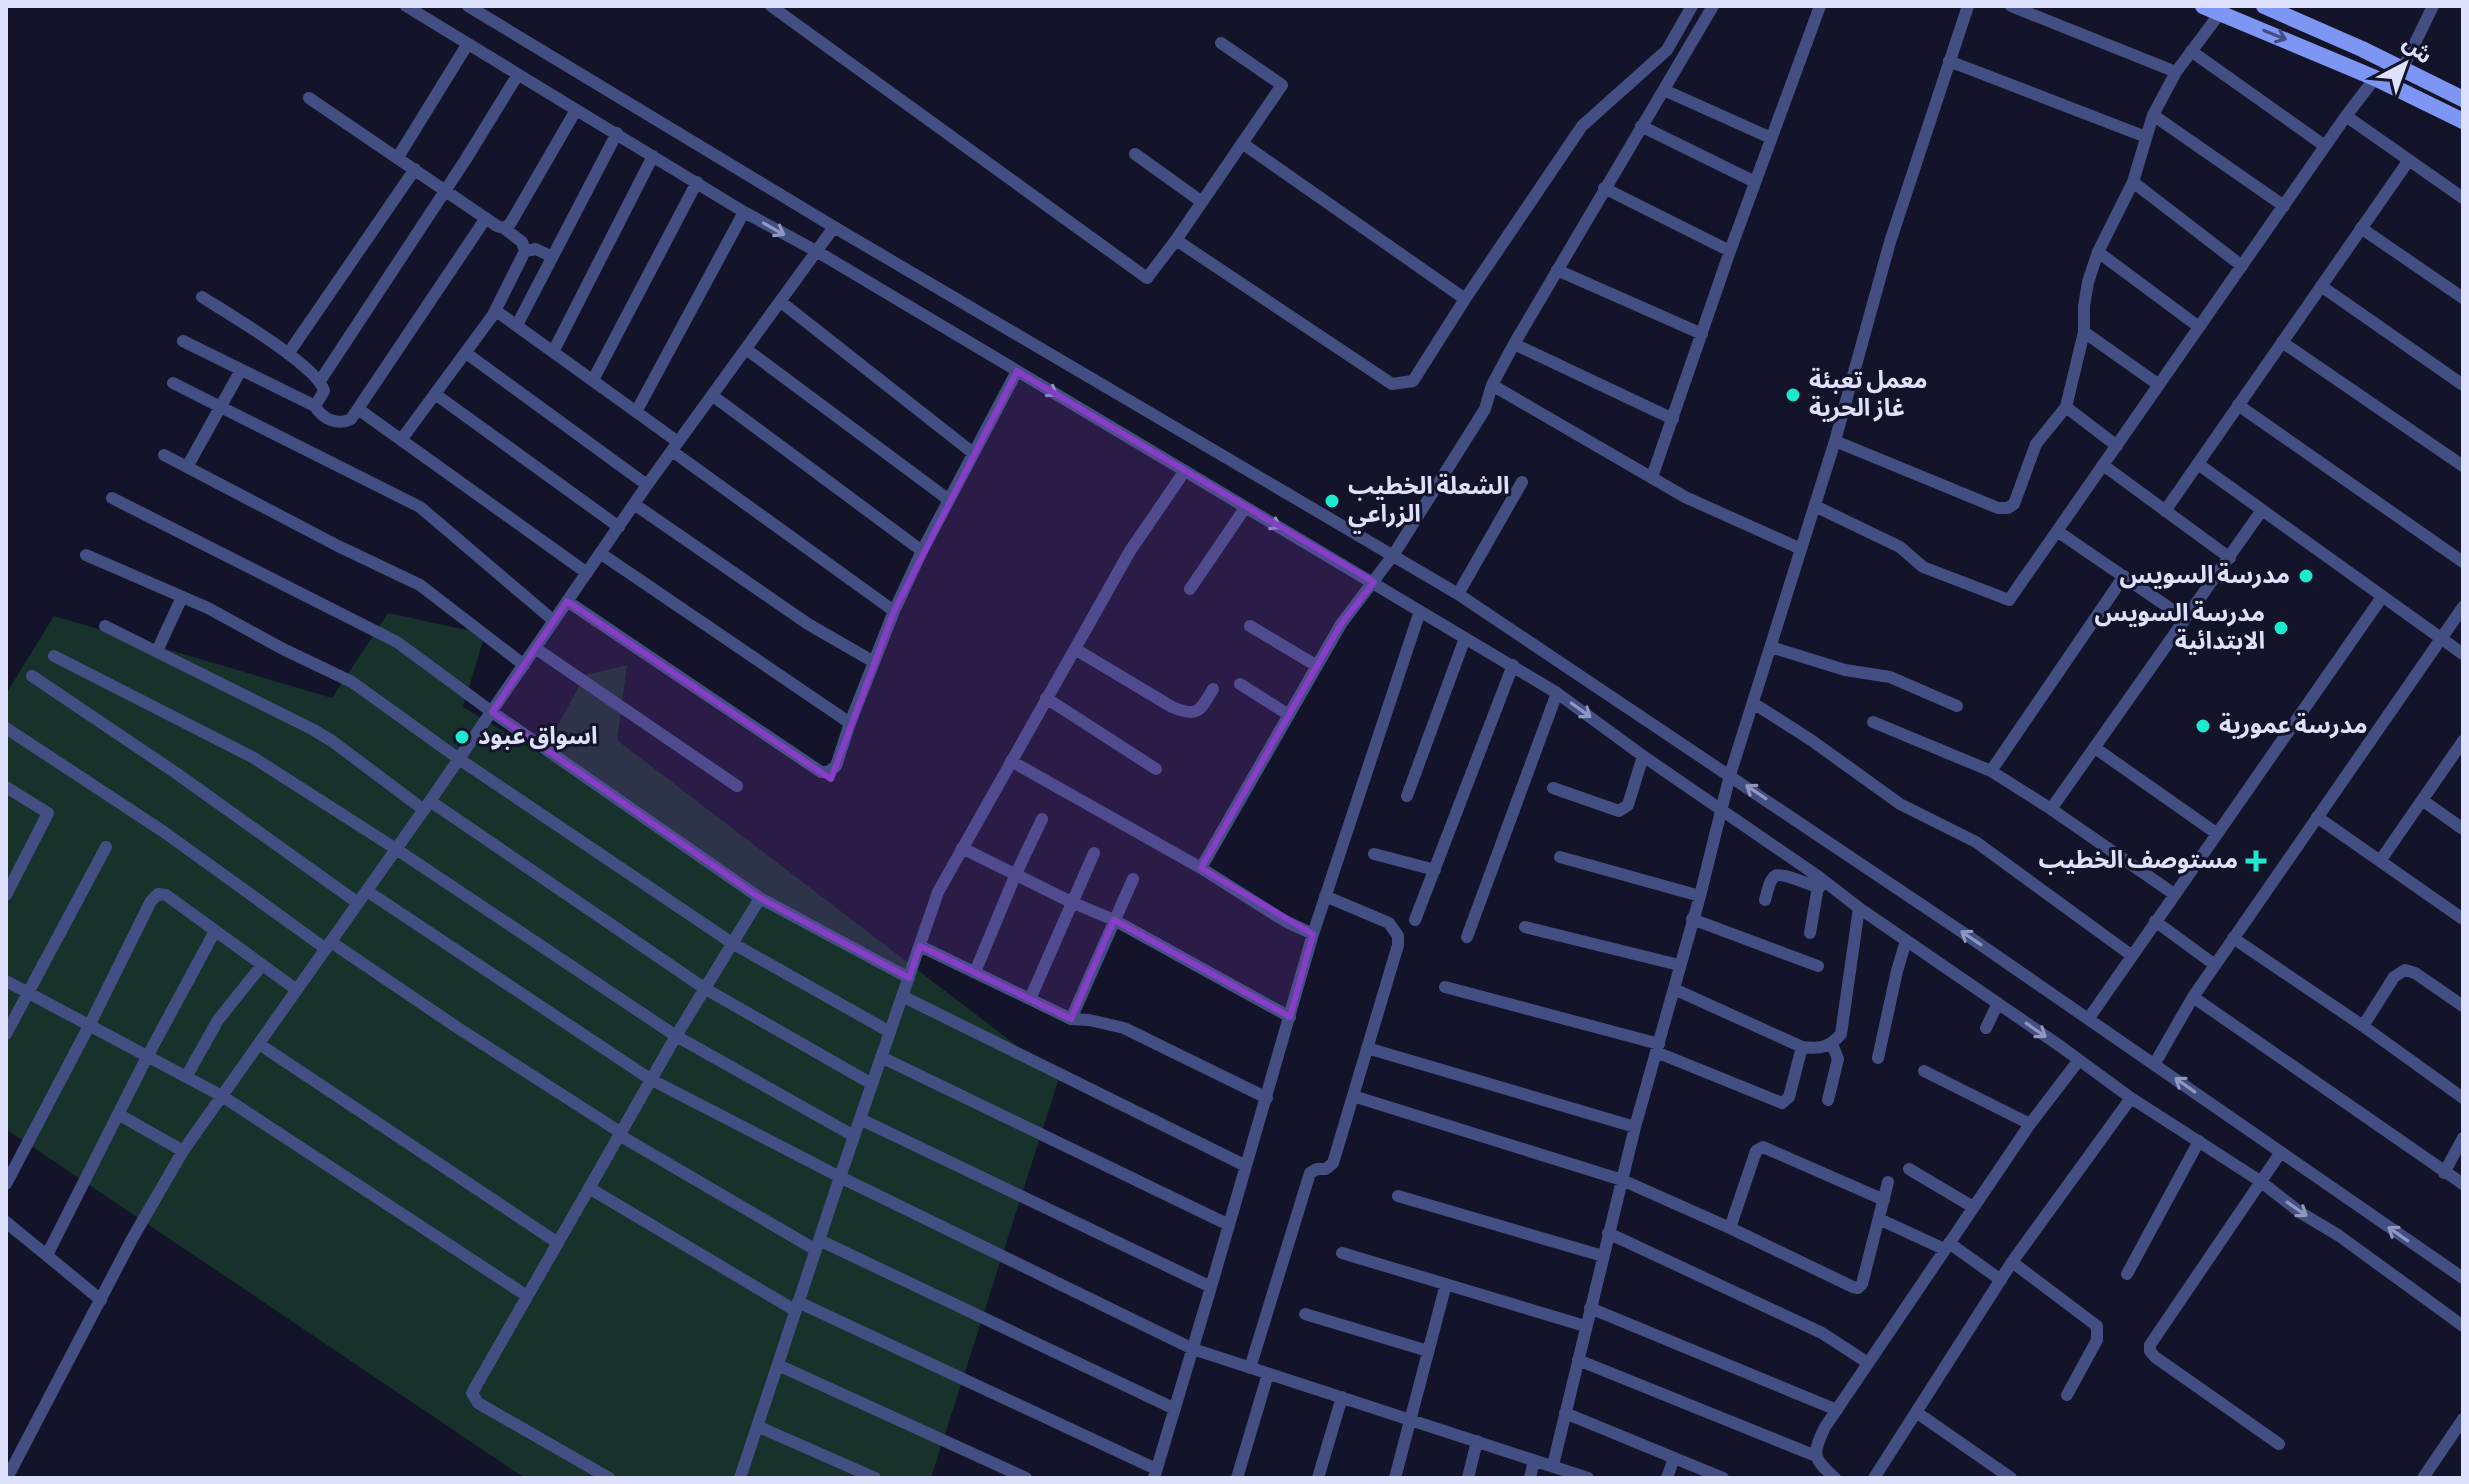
<svg xmlns="http://www.w3.org/2000/svg" width="2469" height="1484" font-family="'Alegreya Sans','Noto Sans Arabic',sans-serif">
<style>
.grass{fill:#17322b}
.lines{fill:none;stroke-linecap:round;stroke-linejoin:round}
.street{stroke:#434f83;stroke-width:12}
.secondary{stroke:#7e96f3;stroke-width:16}
.oneway{stroke:#434e84}
.oneway2{stroke:#9098c0}
.marked{fill:#853ec5;fill-opacity:0.2;stroke:#853ec5;stroke-width:6;stroke-linejoin:round}
.poi-dot{fill:#1beacf;stroke:#131429;stroke-width:3}
.labels{text-anchor:middle;dominant-baseline:central;stroke-width:6;stroke-linejoin:round;paint-order:stroke}
.poi-label{font-size:24px;font-weight:bold;fill:#dee1fc;stroke:#131429;text-anchor:start}
</style>
<rect width="100%" height="100%" fill="#131429"/>
<!-- grass -->
<path class="grass" d="M388,613L485,634L463,707L542,755L585,675L627,665L617,740L1059,1078L931,1478H525L6,1129V694L54,616L332,698Z"/>
<g class="lines">
<!-- street -->
<path class="street" d="M406,6L744,212L818,252L1557,693L1643,756L1819,877L1859,908L2060,1046L2131,1098L2260,1181L2301,1213L2338,1235L2463,1326
M468,6L834,227L1458,594L1968,936L2463,1278
M771,6L1147,278L1176,240L1282,85L1221,43
M2011,6L2176,72
M2191,51L2325,146
M1949,61L2146,137
M2402,70L2433,6
M1664,90L1771,138
M309,98L497,226L504,228L510,224L576,110
M2153,115L2284,206
M2346,116L2463,198
M1641,126L1755,182
M1242,143L1465,299
M1135,154L1202,202
M398,157L467,45
M2133,182L2242,266
M1604,188L1730,251
M2361,228L2463,298
M1176,240L1392,384L1413,381L1465,299L1582,126L1667,50L1692,6
M525,251L536,249L552,257
M2098,252L2199,327
M1557,270L1702,334
M2321,286L2463,385
M202,297C227,313 318,366 324,391L315,406C322,419 338,426 351,419L486,218
M781,302L973,453
M493,315L525,251L522,242L504,228
M517,325L617,133
M2084,332L2159,385
M183,341L315,406
M2282,342L2463,466
M1514,344L1673,419
M746,349L949,500
M553,352L653,156
M466,353L647,485
M288,354L415,169
M593,380L697,182
M320,381L466,159L517,76
M173,383L420,507L554,621
M1492,385L1685,497L1801,549
M435,394L619,527
M713,396L922,551
M2238,405L2463,562
M2066,407L2117,446
M358,409L587,573
M636,412L744,212
M401,440L493,315L499,313L678,442
M1835,441L1998,508H2008L2014,504L2036,444L2066,407L2084,332V306L2088,282L2098,252L2133,182L2153,115L2176,72L2220,13
M672,451L894,611
M164,455L338,546L420,585L524,665
M2198,464L2463,654
M2103,465L2230,558
M187,467L241,370
M1652,477L1730,251L1820,6
M112,498L397,642L492,712L760,898L909,978
M634,504L808,624L874,662
M1815,506L1900,547L1923,567L2009,600L2346,116L2375,78
M2165,511L2409,160
M2057,531L2184,618
M600,553L850,723
M86,555L208,608L283,649L352,682L459,759L732,943L890,1032
M1190,589L1245,508
M1458,594L1522,482
M567,601L821,772H828L836,766L850,723L894,611L922,551L1017,371
M105,626L312,729L332,741L424,810
M1250,626L1317,666
M1771,647L1845,670L1890,677L1957,706
M535,648L737,786
M1075,649L1172,707C1198,718 1200,711 1213,689
M157,651L182,597
M54,656L254,758L396,849L676,1036L854,1136
M32,676L176,773L358,903
M1240,684L1289,715
M1046,698L1156,769
M1753,703L1811,740L1900,804L1976,842L2131,955
M1873,722L1991,771L2051,809L2174,894
M6,728L164,832L326,949
M2095,748L2216,833
M1011,761L1201,868
M1991,771L2124,576
M6,787L48,813L6,895
M1553,788L1619,811L1628,805L1643,756
M1407,796L1465,638
M2422,800L2463,829
M430,801L704,988L872,1084
M2051,809L2262,510
M2317,817L2463,919
M962,848L1071,902L1114,920L1290,1017
M1374,854L1435,870
M1560,857L1700,896
M2380,861L2463,741
M367,891L650,1079L840,1177L1193,1349L1588,1478
M1765,900C1767,894 1769,880 1775,876C1782,872 1811,885 1819,888
M1692,919L1818,966
M1415,920L1513,665
M2155,921L2215,965
M1525,927L1679,965
M1810,933L1819,881
M1313,934L1285,921L1201,868L1341,624L1394,554L1485,409L1492,385L1514,344L1713,6
M1467,937L1557,693
M2233,938L2363,1026L2463,1098
M331,942L458,1028L620,1132
M920,946L1071,1019L1089,1020L1124,1028L1267,1098
M975,972L1015,876L1042,819
M6,981L222,1096L527,1296
M1445,987L1659,1044
M1674,989L1802,1047C1820,1049 1829,1048 1841,1034L1859,908
M902,996L1246,1166
M2193,997L2463,1184
M1030,999L1094,853
M2089,1018L2382,597
M1071,1019L1133,879
M2363,1026L2394,977L2405,970L2415,973L2463,1006
M1986,1028L1998,1003
M6,1034L106,847
M259,1044L558,1243
M1367,1048L1635,1127
M1656,1052L1782,1103L1789,1097L1802,1047
M881,1057L1229,1225
M1878,1058L1897,971L1906,941
M2155,1063L2193,997L2463,607
M1924,1071L2030,1124
M186,1077L218,1020L262,965
M1353,1096L1622,1180L1730,1228L1853,1287L1858,1288L1862,1284L1888,1182
M1828,1100L1838,1059L1832,1044
M118,1114L183,1151
M860,1119L1211,1287
M619,1135L816,1250
M1909,1169L1973,1207
M2444,1173L2463,1138
M6,1184L89,1026L151,901L158,894L166,895L297,990
M589,1188L796,1311
M1398,1196L1603,1256
M1879,1219L1944,1249
M6,1222L101,1300
M1730,1228L1756,1151L1763,1147L1884,1200
M1608,1233L1822,1333L1868,1363
M819,1240L1175,1409
M1949,1243L2001,1280
M1342,1253L1585,1326
M47,1255L147,1057L215,931
M2012,1262L2097,1326V1340L2067,1395
M2127,1274L2199,1141
M798,1302L1156,1469
M1590,1308L1837,1410
M1305,1314L1428,1351
M1578,1360L1816,1456
M778,1365L1026,1478
M1250,1368L1310,1173L1317,1169H1326L1333,1163L1398,945V936L1389,923L1325,896
M1916,1412L2011,1478
M1565,1413L1723,1478
M757,1426L875,1478
M2279,1444L2155,1357L2150,1351V1345L2281,1152
M1553,1465L1635,1127L1700,896L1730,775L1835,441L1890,242L1968,6
M7,1478L132,1239L183,1151L430,801L647,485L834,227
M609,1478L478,1403L472,1393L676,1036L760,898
M740,1478L840,1177L938,892L1130,551L1184,472
M1154,1478L1211,1287L1313,934L1420,611
M1237,1478L1268,1374
M1318,1478L1342,1397
M1395,1478L1446,1284
M1468,1478L1477,1441
M1530,1478L1534,1460
M1667,1478L1674,1458
M1835,1478C1812,1458 1812,1454 1825,1427L2030,1124L2079,1060
M1874,1478L2012,1262L2131,1098
M2423,1478L2463,1419"/>
<!-- secondary -->
<path class="secondary" d="M2203,6L2375,78L2463,121
M2264,6L2362,49L2463,99"/>
</g>
<!-- one-way arrows -->
<defs><path id="oneway-shaft" d="M-6 0H5M1.5-3L5.5 0L1.5 3" fill="none" stroke-width="1.6" stroke-linecap="round" stroke-linejoin="round" transform="scale(2)"/></defs>
<use class="oneway" href="#oneway-shaft" transform="translate(2275 35) rotate(22)"/>
<g class="oneway2">
<use href="#oneway-shaft" transform="translate(774 229) rotate(29)"/>
<use href="#oneway-shaft" transform="translate(1047 389) rotate(31)"/>
<use href="#oneway-shaft" transform="translate(1270 522) rotate(29)"/>
<use href="#oneway-shaft" transform="translate(1581 710) rotate(36)"/>
<use href="#oneway-shaft" transform="translate(1756 792) rotate(-146)"/>
<use href="#oneway-shaft" transform="translate(1971 938) rotate(-146)"/>
<use href="#oneway-shaft" transform="translate(2036 1030) rotate(35)"/>
<use href="#oneway-shaft" transform="translate(2185 1085) rotate(-145)"/>
<use href="#oneway-shaft" transform="translate(2297 1209) rotate(35)"/>
<use href="#oneway-shaft" transform="translate(2398 1234) rotate(-145)"/>
</g>
<!-- marked area -->
<path class="marked" d="M1017,371L1374,582L1341,624L1201,868L1313,934L1290,1017L1114,920L1071,1019L920,946L909,978L760,898L492,712L567,601L831,779L894,611Z"/>
<!-- markers -->
<g class="poi-dot">
<circle cx="1793" cy="395" r="8"/>
<circle cx="1332" cy="501" r="8"/>
<circle cx="2306" cy="576" r="8"/>
<circle cx="2281" cy="628" r="8"/>
<circle cx="2203" cy="726" r="8"/>
<circle cx="462" cy="737" r="8"/>
<path d="M2252 849h8v8h8v8h-8v8h-8v-8h-8v-8h8z"/>
</g>
<g class="labels">
<!-- poi labels -->
<g class="poi-label">
<text x="1809" y="381">معمل تعبئة<tspan x="1809" dy="28">غاز الحرية</tspan></text>
<text x="1348" y="487">الشعلة الخطيب<tspan x="1348" dy="28">الزراعي</tspan></text>
<text x="2290" y="576" text-anchor="end">مدرسة السويس</text>
<text x="2265" y="614" text-anchor="end">مدرسة السويس<tspan x="2265" dy="28">الابتدائية</tspan></text>
<text x="2219" y="726">مدرسة عمورية</text>
<text x="478" y="737">اسواق عبود</text>
<text x="2238" y="861" text-anchor="end">مستوصف الخطيب</text>
</g>
</g>
<!-- border -->
<rect width="2469" height="1484" fill="none" stroke="#dee1fc" stroke-width="16"/>
<!-- north arrow -->
<g transform="translate(2405 64) rotate(41)" stroke="#131429" stroke-width="6" paint-order="stroke">
<path d="M0-6L14 30L0 20L-14 30Z" fill="#dee1fc"/>
<text y="-12" font-size="22" font-weight="bold" text-anchor="middle" fill="#dee1fc">ش</text>
</g>
</svg>
